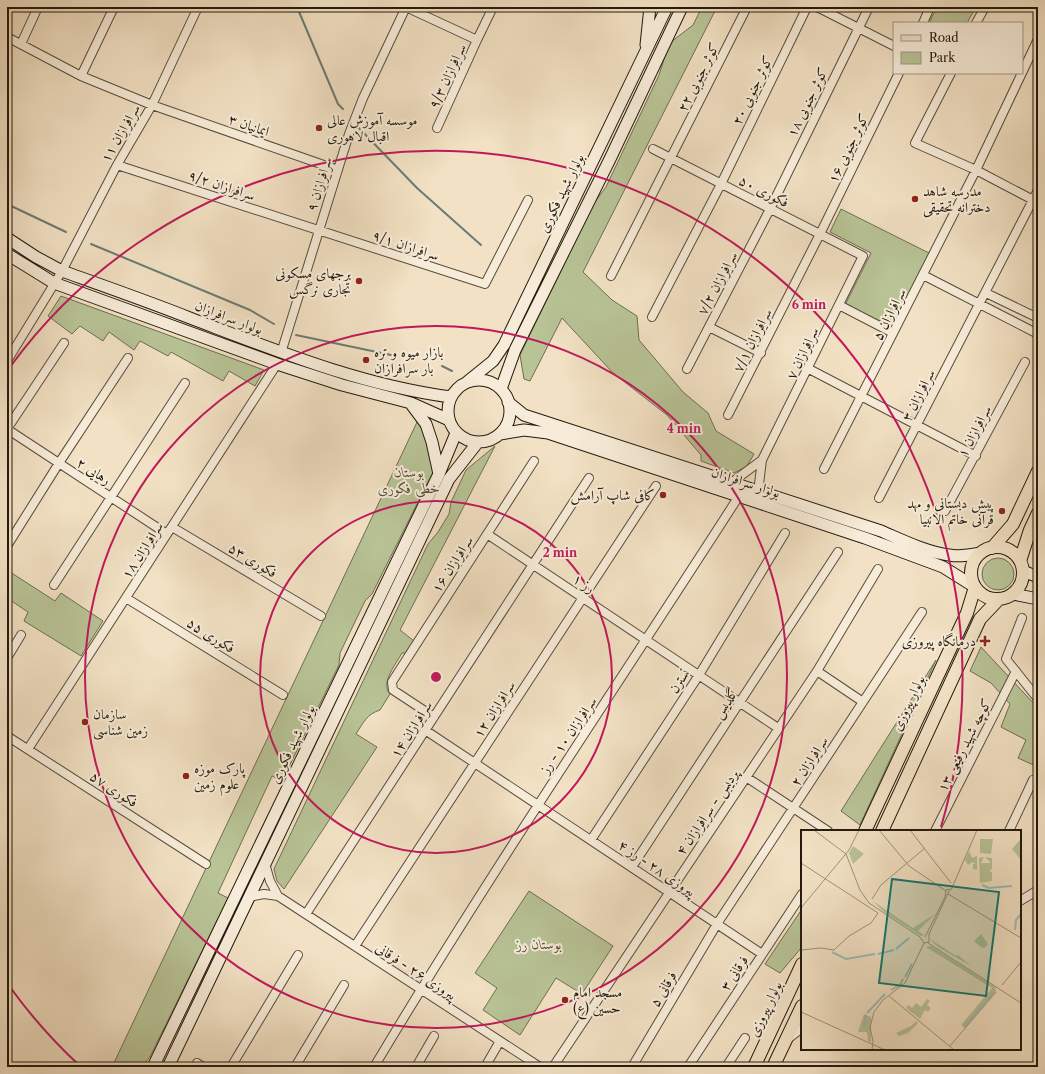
<svg xmlns="http://www.w3.org/2000/svg" width="1045" height="1074" font-family="'Libre Caslon Text',Amiri,serif">
<style>
.green{fill:#b8c396;stroke:#6e6e52}
.lines{fill:none;stroke-linecap:round;stroke-linejoin:round}
.stream{stroke:#6b7c73;stroke-width:2}
.minor-casing{stroke:#584c3b;stroke-width:10}
.secondary-casing{stroke:#241a0d;stroke-width:13}
.primary-casing{stroke:#241a0d;stroke-width:14}
.minor{stroke:#f7ecd9;stroke-width:8}
.secondary{stroke:#f7ecd9;stroke-width:11}
.primary{stroke:#f2e1c4;stroke-width:12}
.ring{fill:none;stroke:#c2185b;stroke-width:2}
.poi-dot{fill:#8f2418;stroke:#f7ecd9;stroke-width:1.5}
.labels{text-anchor:middle;dominant-baseline:central;stroke-width:4;stroke-linejoin:round;paint-order:stroke}
.street-label{font-size:14px;fill:#241a0d;stroke:#f7ecd9}
.poi-label{font-size:14px;fill:#241a0d;stroke:#f7ecd9;text-anchor:start}
.park-label{font-size:14px;font-style:italic;fill:#504d36;stroke:#f7ecd9}
.inset-river{fill:none;stroke:#9bbdb7;stroke-width:2}
.inset-road{fill:none;stroke:#a0917b;stroke-width:1}
.view{fill:#0f766e;fill-opacity:0.15;stroke:#0f766e;stroke-width:2}
.inset-edge{fill:none;stroke:#241a0d;stroke-width:2}
.centre{fill:#c2185b;stroke:#f7ecd9;stroke-width:2}
.ring-label{font-size:12px;text-anchor:middle;font-weight:bold;fill:#c2185b;stroke:#f7ecd9;stroke-width:4;stroke-linejoin:round;paint-order:stroke}
</style>
<rect width="100%" height="100%" fill="#f2e1c4"/>
<filter id="stains"><feTurbulence type="fractalNoise" baseFrequency=".005" numOctaves="4"/><feColorMatrix values="0 0 0 0 .2 0 0 0 0 .09 0 0 0 0 .02 0 0 0 .5 -.17"/></filter>
<radialGradient id="worn" r=".72"><stop offset=".6" stop-color="#630" stop-opacity="0"/><stop offset="1" stop-color="#630" stop-opacity=".3"/></radialGradient>
<!-- green -->
<path class="green" d="M702,7H717L583,272L612,300L637,316L639,340L683,392L708,413L716,431L754,454L747,466L734,473L701,461V455L667,415L613,373L562,318L530,381L524,379L520,355L594,203L606,187L659,75L665,56L671,42L693,25Z
M937,7H976L967,23H929Z
M841,209L929,253L890,332L843,309L871,253L830,232Z
M61,296L264,370L255,386L229,371L223,381L171,352L168,356L140,341L134,350L109,332L103,341L80,326L72,334L48,316Z
M418,420L428,443L434,470L372,594L365,601L340,653L339,665L282,781L272,776L218,893L228,898L150,1057L141,1067H112Z
M495,446L400,630L414,641L407,653H402C396,664 380,683 390,694L380,710C367,714 363,723 356,734L377,747L284,889L277,881L274,869L428,544L438,532L449,514L451,502L466,470Z
M982 574a16 16 0 1 1 32 0a16 16 0 1 1-32 0Z
M7,570L55,601L61,593L103,621L81,656L24,621L28,612L7,598Z
M981,647L1038,708V767L1018,758L1026,740L1001,727L1010,704L991,683L970,671Z
M936,660L860,825L841,811Z
M529,891L613,946L582,994L556,978L520,1035L483,1010L497,988L475,973Z
M802,909V947L780,973L765,964Z"/>
<g class="lines">
<!-- stream -->
<path class="stream" d="M297,7L338,104L343,109
M357,126L417,188L481,245
M7,204L66,232
M91,244L250,310L274,324
M296,335L391,355
M442,366L452,371"/>
<defs>
<path id="minor" d="M406,7L477,40L437,128
M817,7L894,46
M923,23L930,7
M976,23L985,7
M7,37L81,76L152,105L338,170
M477,40L493,7
M21,44L38,7
M951,73L915,143L976,170L1037,202
M81,76L114,7
M653,149L863,256L762,460L758,492
M117,165L485,284L528,200
M923,275L1038,334
M611,276L747,7
M986,293L1038,318
M839,305L893,333
M652,317L721,184L807,7
M709,327L761,353
M281,353L349,134L363,98L406,7
M7,361L62,271L117,165L152,105L198,7
M687,369L770,209L869,7
M809,369L976,456
M728,415L820,234L899,73
M7,429L167,534
M7,429L64,343
M824,469L976,170L1038,39
M731,483L762,460
M879,498L1038,190
M945,511L1025,362
M172,527L321,616
M487,534L778,728
M7,546L59,463L128,358
M54,585L185,383
M126,598L283,695
M1022,618L1006,659L1038,699
M7,658L21,635
M817,671L863,702
M434,717L393,690L392,682L534,461
M425,730L762,954
M7,736L206,864
M28,749L277,364
M746,777L828,831
M935,831L1016,671
M1009,831L1033,780
M591,840L699,675L785,533
M265,863L270,881L278,896
M632,867L838,552
M249,897L264,894L278,896L540,1067
M1020,901L1038,890
M306,914L589,478
M355,946L656,486
M789,1038L802,1028
M197,1063L203,1067
M231,1067L298,955
M295,1067L344,985
M374,1067C490,873 617,686 739,496
M416,1067L434,1036
M485,1067L500,1041
M553,1067L817,671L878,569
M632,1067L717,924L922,612
M688,1067L802,894
M726,1067L745,1038"/>
<path id="secondary" d="M646,45L650,7
M7,238L36,257L62,271C104,286 147,301 190,318C275,350 360,385 451,397
M7,254L54,283L277,364L342,385L411,403L449,420
M448 411a31 31 0 1 1 62 0a31 31 0 1 1-62 0Z
M467,382L493,361L504,345L667,7
M501,389L515,350L610,159L682,7
M508,402L524,415L881,531C902,540 926,552 949,555C960,557 970,555 981,553
M411,404L426,424L432,442L439,474
M500,434L524,430L548,433L865,538L943,567L975,587
M1023,571L1038,577
M1013,594L1038,599
M153,1067L439,474L456,433
M168,1067L449,479L478,442"/>
<path id="primary" d="M971 573a26 26 0 1 1 52 0a26 26 0 1 1-52 0Z
M992,548L1013,524L1038,471
M1020,561L1030,530L1038,513
M865,831L967,613L975,587
M882,831L980,619L998,600
M754,1067L802,964
M773,1067L802,1006"/>
</defs>
<!-- minor casing -->
<use href="#minor" class="minor-casing"/>
<!-- secondary casing -->
<use href="#secondary" class="secondary-casing"/>
<!-- primary casing -->
<use href="#primary" class="primary-casing"/>
<!-- minor -->
<use href="#minor" class="minor"/>
<!-- secondary -->
<use href="#secondary" class="secondary"/>
<!-- primary -->
<use href="#primary" class="primary"/>
</g>
<!-- distance rings -->
<g class="ring">
<circle cx="436" cy="677" r="176"/>
<circle cx="436" cy="677" r="351"/>
<path d="M80 1066A527 527 0 0 1 10 987M10 367A527 527 0 0 1 941 827"/>
</g>
<!-- markers -->
<g class="poi-dot">
<circle cx="319" cy="128" r="4"/>
<circle cx="915" cy="199" r="4"/>
<circle cx="359" cy="281" r="4"/>
<circle cx="366" cy="360" r="4"/>
<circle cx="663" cy="495" r="4"/>
<circle cx="1002" cy="511" r="4"/>
<path d="M983 635h4v4h4v4h-4v4h-4v-4h-4v-4h4z"/>
<circle cx="85" cy="722" r="4"/>
<circle cx="186" cy="776" r="4"/>
<circle cx="565" cy="1000" r="4"/>
</g>
<g class="labels">
<!-- street labels -->
<g class="street-label">
<text transform="translate(447 76) rotate(-65)">سرافرازان ۹/۳</text>
<text transform="translate(698 77) rotate(-63)">کوثر جنوبی ۲۲</text>
<text transform="translate(752 90) rotate(-64)">کوثر جنوبی ۲۰</text>
<text transform="translate(807 102) rotate(-64)">کوثر جنوبی ۱۸</text>
<text transform="translate(249 125) rotate(19)">ایمانیان ۳</text>
<text transform="translate(120 133) rotate(-60)">سرافرازان ۱۱</text>
<text transform="translate(848 148) rotate(-64)">کوثر جنوبی ۱۶</text>
<text transform="translate(319 184) rotate(-73)">سرافرازان ۹</text>
<text transform="translate(222 185) rotate(18)">سرافرازان ۹/۲</text>
<text transform="translate(764 191) rotate(27)">فکوری ۵۰</text>
<text transform="translate(561 193) rotate(-64)">بولوار شهید فکوری</text>
<text transform="translate(406 245) rotate(18)">سرافرازان ۹/۱</text>
<text transform="translate(717 283) rotate(-62)">سرافرازان ۷/۲</text>
<text transform="translate(889 314) rotate(-63)">سرافرازان ۵</text>
<text transform="translate(229 317) rotate(21)">بولوار سرافرازان</text>
<text transform="translate(752 340) rotate(-63)">سرافرازان ۷/۱</text>
<text transform="translate(802 353) rotate(-64)">سرافرازان ۷</text>
<text transform="translate(918 395) rotate(-63)">سرافرازان ۳</text>
<text transform="translate(974 431) rotate(-62)">سرافرازان ۱</text>
<text transform="translate(94 471) rotate(33)">رهایی ۲</text>
<text transform="translate(746 482) rotate(18)">بولوار سرافرازان</text>
<text transform="translate(142 550) rotate(-57)">سرافرازان ۱۸</text>
<text transform="translate(253 560) rotate(31)">فکوری ۵۳</text>
<text transform="translate(452 564) rotate(-57)">سرافرازان ۱۶</text>
<text transform="translate(584 583) rotate(34)">رز ۱</text>
<text transform="translate(211 635) rotate(32)">فکوری ۵۵</text>
<text transform="translate(679 681) rotate(-57)">نسترن</text>
<text transform="translate(725 703) rotate(-57)">گلدیس</text>
<text transform="translate(908 703) rotate(-65)">بولوار پیروزی</text>
<text transform="translate(494 709) rotate(-57)">سرافرازان ۱۲</text>
<text transform="translate(411 729) rotate(-57)">سرافرازان ۱۴</text>
<text transform="translate(568 735) rotate(-56)">سرافرازان ۱۰ - رز</text>
<text transform="translate(292 744) rotate(-64)">بولوار شهید فکوری</text>
<text transform="translate(964 745) rotate(-63)">کوچه شهید رفیعی ۱۳</text>
<text transform="translate(809 761) rotate(-57)">سرافرازان ۲</text>
<text transform="translate(114 789) rotate(33)">فکوری ۵۷</text>
<text transform="translate(707 812) rotate(-56)">پردیس - سرافرازان ۴</text>
<text transform="translate(657 868) rotate(34)">پیروزی ۲۸ - رز ۴</text>
<text transform="translate(416 971) rotate(33)">پیروزی ۲۶ - فرقانی</text>
<text transform="translate(734 973) rotate(-57)">فرقانی ۳</text>
<text transform="translate(663 989) rotate(-59)">فرقانی ۵</text>
<text transform="translate(765 1009) rotate(-65)">بولوار پیروزی</text>
</g>
<!-- poi labels -->
<g class="poi-label">
<text x="327" y="120">موسسه آموزش عالی<tspan x="327" dy="16">اقبال لاهوری</tspan></text>
<text x="923" y="191">مدرسه شاهد<tspan x="923" dy="16">دخترانه تحقیقی</tspan></text>
<text x="351" y="273" text-anchor="end">برجهای مسکونی<tspan x="351" dy="16">تجاری نرگس</tspan></text>
<text x="374" y="352">بازار میوه و تره<tspan x="374" dy="16">بار سرافرازان</tspan></text>
<text x="655" y="495" text-anchor="end">کافی شاپ آرامش</text>
<text x="994" y="503" text-anchor="end">پیش دبستانی و مهد<tspan x="994" dy="16">قرآنی خاتم الانبیا</tspan></text>
<text x="976" y="641" text-anchor="end">درمانگاه پیروزی</text>
<text x="93" y="714">سازمان<tspan x="93" dy="16">زمین شناسی</tspan></text>
<text x="194" y="768">پارک موزه<tspan x="194" dy="16">علوم زمین</tspan></text>
<text x="573" y="992">مسجد امام<tspan x="573" dy="16">حسین (ع)</tspan></text>
</g>
<!-- park labels -->
<g class="park-label">
<text x="409" y="472">بوستان<tspan x="409" dy="16">خطی فکوری</tspan></text>
<text x="539" y="944">بوستان رز</text>
</g>
</g>
<!-- overview -->
<g transform="translate(801 830)">
<rect width="220" height="220" fill="#f2e1c4"/>
<path d="M179,9H192L190,24L179,23ZM220,9V30L211,19ZM52,16L63,24L52,34L48,23ZM168,21L171,28L176,26V40L172,39V34H175L171,32L167,35L164,30ZM183,27L180,33H190L184,27L191,28V39L188,41L191,42V51L179,53L178,28ZM72,71L112,98L134,84L117,101L123,105L120,106L82,81ZM180,104L187,114L185,117L181,118L173,111ZM129,109L155,126L157,125L170,136L137,117ZM130,116L194,157L195,161L164,198L160,195L191,158L125,117ZM126,169L129,171L126,175L130,178L127,182L124,180L119,189L105,178L107,175L111,178L115,173L120,177ZM63,184L70,187V212L67,211L66,202H57ZM115,191L117,193L107,203L98,206L95,203L110,196Z" fill="#b8c396"/>
<path class="inset-river" d="M181,55L188,58L211,56M214,100L215,90L220,84M95,119L108,108M31,122L45,129L74,124M77,124L93,120M104,147L111,134M90,160L99,155L102,149M66,183L84,164M63,197L65,185M163,197L192,163"/>
<path class="inset-road" d="M13,0L45,24L59,60L68,73L119,107L123,113L128,112V104L149,59L145,60L144,67L124,107M78,0L108,36L145,61M109,0L150,53M0,33L77,83L70,93L48,106L33,120L20,118L0,120M150,60L176,0M147,64L220,108M71,69L80,55L124,18M0,78L48,20L58,0M127,113L220,173M201,155L220,132M88,166L153,220M0,182L84,220M149,216L195,162M71,220L72,211L69,197L73,182L82,170L104,153L123,113"/>
<path class="view" d="M91,49L198,62L185,166L78,153Z"/>
<rect width="220" height="220" class="inset-edge"/>
</g>
<circle cx="436" cy="677" r="6" class="centre"/>
<g class="ring-label">
<text x="809" y="309">6 min</text>
<text x="684" y="433">4 min</text>
<text x="560" y="557">2 min</text>
</g>
<!-- margin -->
<rect width="1045" height="1074" fill="none" stroke="#f2e1c4" stroke-width="24"/>
<rect x="8" y="8" width="1029" height="1058" fill="none" stroke="#241a0d" stroke-width="2"/>
<rect x="12" y="12" width="1021" height="1050" fill="none" stroke="#241a0d"/>
<!-- legend -->
<rect x="893" y="22" width="130" height="52" fill="#f7ecd9" stroke="#a39887"/>
<rect x="901" y="35" width="20" height="6" fill="#f2e1c4" stroke="#a39887"/>
<text x="929" y="42" font-size="12" fill="#241a0d">Road</text>
<rect x="901" y="52" width="20" height="12" fill="#b8c396" stroke="#a39887"/>
<text x="929" y="62" font-size="12" fill="#241a0d">Park</text>
<rect width="100%" height="100%" filter="url(#stains)"/>
<rect width="100%" height="100%" fill="url(#worn)"/>
</svg>
